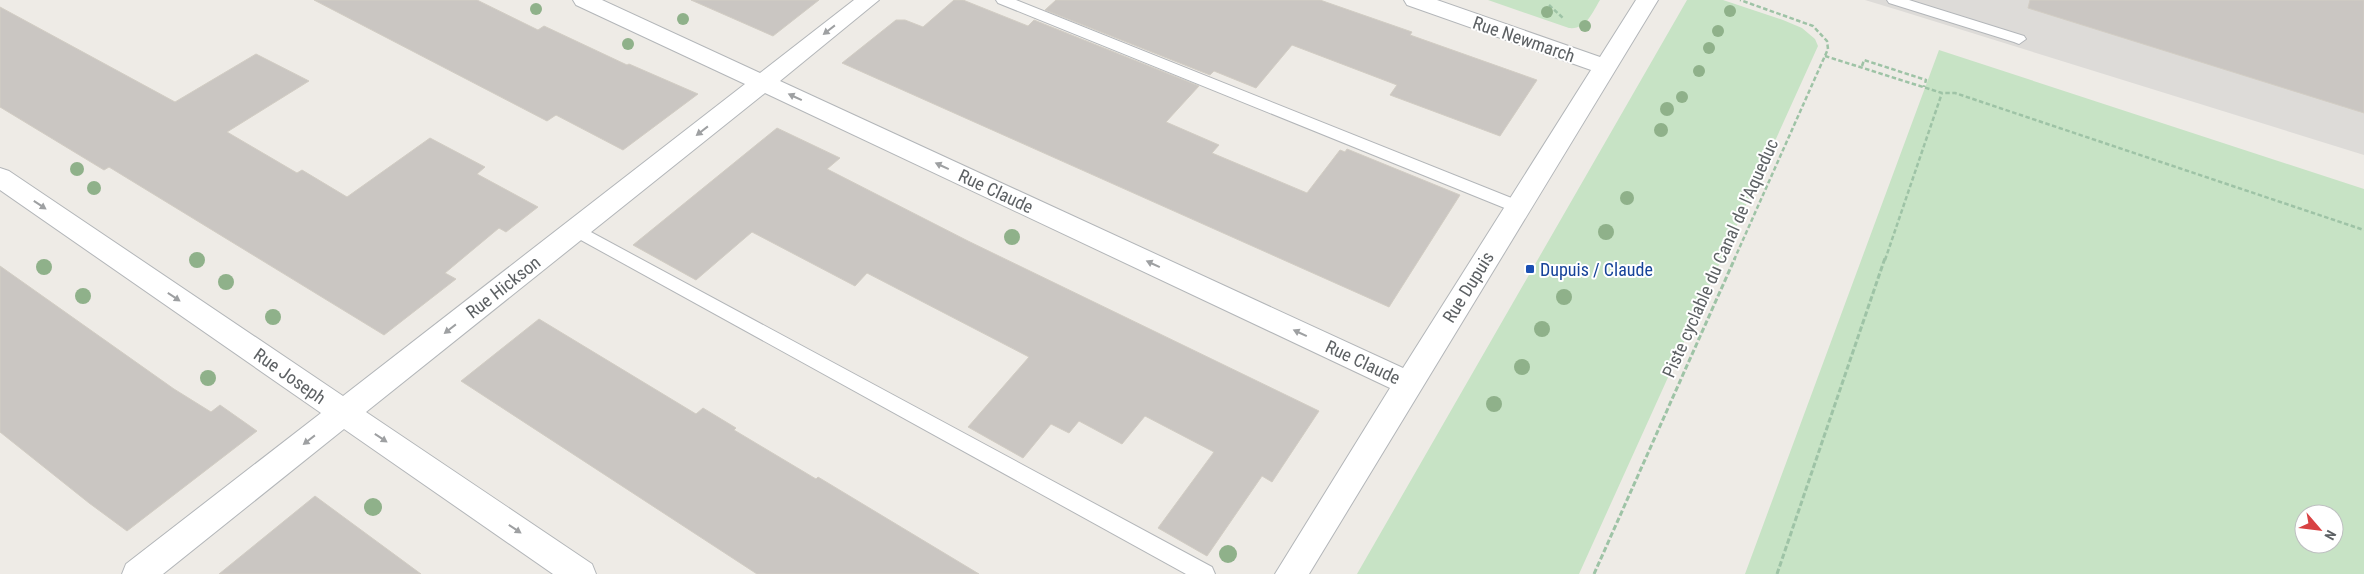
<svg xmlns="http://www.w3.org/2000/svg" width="2364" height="574" font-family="'Roboto Condensed',sans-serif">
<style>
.industrial{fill:#dddbd8}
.green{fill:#c7e3c5;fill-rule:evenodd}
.building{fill:#cac6c2;stroke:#d2cdc4}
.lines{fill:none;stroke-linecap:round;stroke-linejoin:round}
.lane-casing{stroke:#b3b6b9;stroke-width:2}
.street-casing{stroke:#b3b6b9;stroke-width:2}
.path-far1{stroke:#9ec3a6;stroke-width:2.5;stroke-dasharray:4.5 2.5;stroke-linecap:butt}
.path{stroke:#9ec3a6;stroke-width:3;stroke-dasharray:5.5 2.5;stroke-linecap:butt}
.lane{fill:#fff;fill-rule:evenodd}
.street{fill:#fff;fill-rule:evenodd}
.tree{fill:#8fb18a}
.oneway{fill:#9ea0a2}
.transit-dot{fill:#1a4fb4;stroke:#fff;stroke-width:2}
.labels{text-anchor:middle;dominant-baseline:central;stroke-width:4;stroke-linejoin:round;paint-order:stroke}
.street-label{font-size:18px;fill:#5d6164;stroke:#fff}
.transit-label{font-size:18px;fill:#164399;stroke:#fff;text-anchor:start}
</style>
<rect width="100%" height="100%" fill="#eeebe6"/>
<!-- industrial -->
<path class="industrial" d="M1865,0H2364V155L1898,10Z"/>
<!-- green -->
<path class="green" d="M1488,0H1600C1592,13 1586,30 1569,28Z
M1687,0H1723L1783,20L1802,28L1815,39L1818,46L1579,574H1357Z
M1939,50L2364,189V574H1745ZM2304,514H2334V544H2304Z"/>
<!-- building -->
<path class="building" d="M314,0H477L538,30L544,26L627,65L629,64L698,94L623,150L556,115L547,121Z
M691,0H819L773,36Z
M954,0H963L1028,26L1034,20L1199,86L1166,122L1219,145L1212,153L1307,193L1340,150L1345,152L1347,149L1460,195L1389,307L842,63L896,20H905L923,27Z
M1056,0H1320L1412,32L1410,35L1537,80L1500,136L1390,95L1397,85L1292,45L1256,88L1214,71L1210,75L1045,10Z
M2030,0H2364V113L2028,8Z
M0,7L175,102L256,54L309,81L227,132L297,173L302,170L347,197L430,138L485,167L477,174L538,207L506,232L499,228L445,273L456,279L384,335L109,167L104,170L0,107Z
M777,128L840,158L827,169L968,241L1319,411L1272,482L1262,476L1207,556L1158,528L1214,452L1145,416L1122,444L1079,421L1069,433L1051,424L1023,458L968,427L1029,357L867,273L855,286L752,232L696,280L633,245Z
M0,266L174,389L211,412L220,405L257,431L127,531L89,503L0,432Z
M539,319L696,414L703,408L736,428L734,430L816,479L818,477L979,574H757L461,381Z
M315,496L353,524L421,574H219Z"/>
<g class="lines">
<defs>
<path id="lane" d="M996,0H1016L1524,203L1526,207L1524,211L1518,213L1512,211L998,3Z
M1887,0H1909L2024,36L2026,39L2019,44L2014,42L1889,3Z
M576,224L1212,567L1215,574H1186L570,234L568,230L570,226Z"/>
<path id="street" d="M573,0H602L760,73L854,0H879L780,81L1403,368L1591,70L1407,5L1404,0H1437L1600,57L1636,0H1658L1309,574H1275L1390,388L765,93L366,412L592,564L596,574H553L344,429L163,574H122L126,564L321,413L0,190V168L9,171L343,396L745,84L576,5Z"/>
</defs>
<!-- lane casing -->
<use href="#lane" class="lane-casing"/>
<!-- street casing -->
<use href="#street" class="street-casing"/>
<!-- path-far1 -->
<path class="path-far1" d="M1549,5L1563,18
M1825,56L1942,93H1955L2364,230
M1862,66L1864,60L1926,80L1924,87
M1734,260L1828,49L1827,41L1813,26L1740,0
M1885,260L1942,93"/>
<!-- path -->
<path class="path" d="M1594,574L1735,258
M1777,574L1885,258"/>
<!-- lane -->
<use href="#lane" class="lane"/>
<!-- street -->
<use href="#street" class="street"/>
</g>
<!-- trees -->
<g class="tree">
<circle cx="536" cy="9" r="6"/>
<circle cx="1730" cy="11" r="6"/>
<circle cx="1547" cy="12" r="6"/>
<circle cx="683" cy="19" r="6"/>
<circle cx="1585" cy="26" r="6"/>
<circle cx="1718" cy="31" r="6"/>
<circle cx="628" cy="44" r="6"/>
<circle cx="1709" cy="48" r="6"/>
<circle cx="1699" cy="71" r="6"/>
<circle cx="1682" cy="97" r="6"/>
<circle cx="1667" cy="109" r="7"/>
<circle cx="1661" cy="130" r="7"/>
<circle cx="77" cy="169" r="7"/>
<circle cx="94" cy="188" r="7"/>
<circle cx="1627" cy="198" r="7"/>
<circle cx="1606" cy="232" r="8"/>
<circle cx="1012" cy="237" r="8"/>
<circle cx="197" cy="260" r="8"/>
<circle cx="44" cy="267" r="8"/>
<circle cx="226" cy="282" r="8"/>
<circle cx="83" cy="296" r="8"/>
<circle cx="1564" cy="297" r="8"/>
<circle cx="273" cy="317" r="8"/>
<circle cx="1542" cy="329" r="8"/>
<circle cx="1522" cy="367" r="8"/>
<circle cx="208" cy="378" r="8"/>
<circle cx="1494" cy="404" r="8"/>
<circle cx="373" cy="507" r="9"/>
<circle cx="1228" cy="554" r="9"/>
</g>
<!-- one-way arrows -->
<defs><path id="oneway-solid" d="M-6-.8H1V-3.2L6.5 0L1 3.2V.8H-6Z" transform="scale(1.25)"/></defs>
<g class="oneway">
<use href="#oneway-solid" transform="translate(829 30) rotate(142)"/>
<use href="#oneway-solid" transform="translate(795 97) rotate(-155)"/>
<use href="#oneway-solid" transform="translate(702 131) rotate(142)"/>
<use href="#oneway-solid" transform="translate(942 166) rotate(-155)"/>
<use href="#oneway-solid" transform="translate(40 205) rotate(34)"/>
<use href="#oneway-solid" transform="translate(1153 264) rotate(-155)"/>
<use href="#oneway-solid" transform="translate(174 297) rotate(34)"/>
<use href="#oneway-solid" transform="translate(450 329) rotate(142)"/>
<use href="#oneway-solid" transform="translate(1300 333) rotate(-155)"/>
<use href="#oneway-solid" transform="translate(381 438) rotate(34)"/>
<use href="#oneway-solid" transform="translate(309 440) rotate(142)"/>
<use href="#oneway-solid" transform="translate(515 529) rotate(34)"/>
</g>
<!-- markers -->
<rect class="transit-dot" x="1525" y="264" width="10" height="10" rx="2.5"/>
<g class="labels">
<!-- street labels -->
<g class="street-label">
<text transform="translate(1524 39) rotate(19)">Rue Newmarch</text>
<text transform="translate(996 191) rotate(25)">Rue Claude</text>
<text transform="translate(1720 258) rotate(-66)">Piste cyclable du Canal de l'Aqueduc</text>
<text transform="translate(503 287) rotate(-38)">Rue Hickson</text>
<text transform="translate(1468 287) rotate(-58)">Rue Dupuis</text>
<text transform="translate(1363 362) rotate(25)">Rue Claude</text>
<text transform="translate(290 376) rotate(35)">Rue Joseph</text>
</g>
<!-- transit labels -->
<g class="transit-label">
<text x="1540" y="269">Dupuis / Claude</text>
</g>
</g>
<!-- north arrow -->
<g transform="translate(2319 529) rotate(118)"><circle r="24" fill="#ffffff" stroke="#bec0c1"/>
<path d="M0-4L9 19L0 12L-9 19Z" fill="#d84243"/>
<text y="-8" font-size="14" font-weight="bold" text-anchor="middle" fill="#5d6164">N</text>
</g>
</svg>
